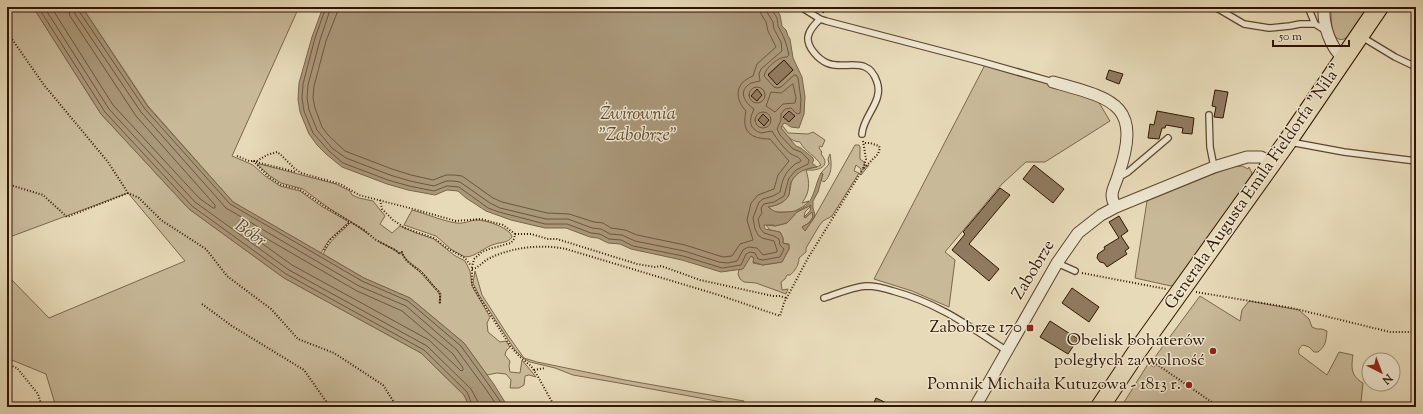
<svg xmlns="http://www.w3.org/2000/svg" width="1423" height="414" font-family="'Sorts Mill Goudy',serif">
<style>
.green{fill:#c8b999;stroke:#7c674c;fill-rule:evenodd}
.water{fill:#a99779;stroke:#796349;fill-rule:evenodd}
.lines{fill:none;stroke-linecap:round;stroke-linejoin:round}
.shore{stroke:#6d563c;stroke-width:1}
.building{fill:#907b60;stroke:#311500}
.lane-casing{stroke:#5e462e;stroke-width:8}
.street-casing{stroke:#5e462e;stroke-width:13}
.primary-casing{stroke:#311500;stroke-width:20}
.path{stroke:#311500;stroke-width:2;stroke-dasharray:1 2;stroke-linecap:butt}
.lane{stroke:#efe7d1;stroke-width:5.5}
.street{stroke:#efe7d1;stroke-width:11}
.primary{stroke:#e7dab8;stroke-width:18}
.poi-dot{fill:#8f2418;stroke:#efe7d1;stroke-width:1.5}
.labels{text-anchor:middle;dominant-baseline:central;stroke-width:3;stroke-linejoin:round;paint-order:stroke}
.street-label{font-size:17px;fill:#311500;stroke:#efe7d1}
.poi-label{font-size:17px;fill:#311500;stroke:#efe7d1;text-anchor:end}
.water-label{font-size:18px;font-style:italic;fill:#614930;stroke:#efe7d1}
</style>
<rect width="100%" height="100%" fill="#e7dab8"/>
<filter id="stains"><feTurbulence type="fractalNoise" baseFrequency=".005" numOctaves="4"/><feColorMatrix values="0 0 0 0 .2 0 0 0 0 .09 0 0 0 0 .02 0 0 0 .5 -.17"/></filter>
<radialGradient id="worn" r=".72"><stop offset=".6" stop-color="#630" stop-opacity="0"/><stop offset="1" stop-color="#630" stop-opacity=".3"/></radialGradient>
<!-- green -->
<path class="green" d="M7,7H33L101,114L189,209L284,278L421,353L464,395L470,407H56L46,374L7,358V275L49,318L185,261L128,193L7,238Z
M82,7H299L232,156L253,165L265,176L280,186L300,191L321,206L349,222L329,240L321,253L233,202L148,106Z
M1331,7H1368C1364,13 1351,36 1346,38C1330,47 1331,15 1331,7Z
M987,61L1092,91L1110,121L1045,162H1026L1002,184L945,252L955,260L949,307L912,291L874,279Z
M782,125L788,133L808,134L813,132L825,140L822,147L820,146L819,148L822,152L821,154C832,167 818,171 806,170C810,183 810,192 802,203L809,201L804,206L793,212H774L768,206C775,207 787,202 789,194C792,185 789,182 797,174C803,168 814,169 821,165C816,156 805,152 800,142C792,142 784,134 781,128Z
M855,145H859L860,147V159L864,162L865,166L869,165L861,175V169L856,165L854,171L859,173L832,216L823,221L819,226L806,248V252L799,258C799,265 795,271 790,275H787L785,279L781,282L782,290L788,289L786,294L756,283L744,282L740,279L738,274L739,270C746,268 746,262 750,256L754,258L753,263L763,265L782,262L789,249V244L783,243V238L780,232L770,230L766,225L775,226L787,223L797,212L811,205L810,207L805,212L804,217L805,218L812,212L813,217L809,223L802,227L805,230L814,218Z
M830,154C832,165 832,175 824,182L821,180L823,174L821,173L829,164L828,159Z
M257,164H260L336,184L350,191L352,195L359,198L373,201L385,216L380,224L392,233L400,226L416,233L434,239L454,255L465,261L470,271L472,286L490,317L487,323L488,332L500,342L506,341L510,347L506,351L505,355L510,361L509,366L510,372L520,373L522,360L536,377L529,375L525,376L524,385L519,388H510L511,380L506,374L497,373L487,375L464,343L410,298L364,278L323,254C330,240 340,233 351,222L368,234L364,230L330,209L303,189L281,183L270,176ZM378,241L396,250L399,253L402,252C406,263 417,266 424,274C429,280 433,286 439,291L441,294L440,304L439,303L440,295L438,292L421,273L407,261L401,253L399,254L396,251Z
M1242,166L1248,169L1249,167L1252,173L1251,176L1176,284L1171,286L1135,278L1147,201L1216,173L1233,167Z
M412,210C424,213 445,222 457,223C463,224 469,221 475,220C484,219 511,228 512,237C508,243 502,242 495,244C484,247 476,257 465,257L452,250L436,236L404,225Z
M475,271L482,295L507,334L524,358L537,362L625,380L744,401L743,406L619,383L573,375L555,368L530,362L523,358L515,350L479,295L473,283Z
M1200,296L1240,321L1242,310L1249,301L1299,310L1309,319L1312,327L1317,329H1322L1327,331C1326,340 1326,346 1318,352H1314L1309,347L1303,345C1299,348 1298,350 1299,354L1327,375L1339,352L1353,355C1351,368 1351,376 1363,383L1361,402L1354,404L1351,407H1121L1148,364L1154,367L1159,360L1155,357Z"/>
<!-- water -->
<path class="water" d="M33,7H82L148,107L233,202L364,278L410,298L464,343L493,383L508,407H470L464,395L421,353L284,278L189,209L101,114Z
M323,7H775L780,15L782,26L786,30L788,36L790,39L793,58L802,77L805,97L804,114L799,128L791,127L785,123L783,124L781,128L796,146L801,148L813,158V159L814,160L812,163L817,167C806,168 796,172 791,182C789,186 790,191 789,195C786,202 775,206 768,207C776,213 778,213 787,212C815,211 812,191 821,173L823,174L818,192L813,201V208L815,215L812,221L805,231L802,227L809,223L813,217L812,212L805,218L804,217L810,211L811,205L797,212L787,223L775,226L774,225H764L765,229L780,232L783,238V243L789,245V249L782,262L763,265L753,262L754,258L751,256L743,269L721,272L682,260L631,249L620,244L608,243L598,238L590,237L566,228H545L511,220L486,211L466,198L458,191L447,190L435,195L408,190L387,184L342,167L326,154L317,145L309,134L300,112L298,99L299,83L312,37ZM784,60L793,70L777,84L768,74Z"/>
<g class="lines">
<!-- shore -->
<path class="shore" d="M38,7L105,112L192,206L286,274L424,350L467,392L473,407
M44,7L109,109L195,202L289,270L427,346L471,389L478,402V407
M51,7L113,105L199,198L213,208H215V205L136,116L70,16L68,7
M74,7L75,14L141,112L226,208L359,286L406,306L457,350L485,388L498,407
M79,7V11L145,109L230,204L362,281L408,301L461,346L489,385L504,407
M326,7L315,38L303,84L302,98L304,111L313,133L329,151L343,163L388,180L409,186L434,191L447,186L459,187L488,208L499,212L545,224H567L591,233L600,234L609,239L621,240L633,246L683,256L722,268L741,265L746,254L750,252L755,253L758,259L763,260L780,257L784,249L780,245L779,239L774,236L764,233L760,228L758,219L762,213L761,208L764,204L774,202L784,196L789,178L796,170L808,164L809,160L801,152L793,149L780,135L777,129L781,120V114L785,109L791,108L797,114L800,113L801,99L798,78L796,75H794L781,87L777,88L774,87L764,76C765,68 779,56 787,57L789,55C786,43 785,39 779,28C777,25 778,22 777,18C775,14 772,12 771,7
M331,7L320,40L308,85L307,98L309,110L317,130L332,148L346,158L390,175L410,181L434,186L446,181H453L460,182L490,203L500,208L546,219H568L592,228L601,229L610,234L622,235L635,241L684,251L719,262L728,263L737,261L743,250L748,247L757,248L763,255L777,252V250L774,241L762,238L758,235L755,229L753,218L759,202L763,199L773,196L780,192C782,182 784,173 793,166C795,163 799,163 801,161C799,156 796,157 791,154C784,149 777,139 772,131L761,133C748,128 749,120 754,109C745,103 737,91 751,83C754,82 757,82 760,81L759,74L761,69L782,51L781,42L774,29L773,22L767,12L766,7
M337,7V13L326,41L314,86L313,98L315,108L322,127L328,135L345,151L392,169L411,175L433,180L446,175H454L462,176L493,198L502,202L547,213L569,214L594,222L603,223L611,228L625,230L637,235L685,245L723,257L732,256L740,244L753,240L747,220L751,203L758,195L774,189L778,175L789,161L770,139C751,139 741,132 746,111C734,98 735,83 753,76L757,64L776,47L768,31L766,22L761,14L760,7
M793,84L796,98L795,103L783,104L775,112L766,106L771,92L781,93Z
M749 95a8 8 0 1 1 16 0a8 8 0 1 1-16 0Z
M755 120a8 8 0 1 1 16 0a8 8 0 1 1-16 0Z
M242,226H245L357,291L402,311L453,354L463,368V370L461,371L429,340L292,265L242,229Z"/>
</g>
<!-- building -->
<path class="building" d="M784,60L793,70L777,85L768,75Z
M1109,70L1123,74L1119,84L1106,79Z
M757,89L762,95L757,101L751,96Z
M1215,90L1228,92L1223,118L1214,117L1216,107L1212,106Z
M789,111L795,116L789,122L783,117Z
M1157,111L1194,118L1192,134L1182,133L1183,128L1166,125L1165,128H1162L1159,139L1148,138L1150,124L1154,125Z
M763,114L769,120L764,126L758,120Z
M1034,165L1064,189L1053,203L1023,179Z
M1000,188L1010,195L969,244L999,269L989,281L952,250L965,234L963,232Z
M1119,216L1128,231L1121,236L1129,248L1125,251L1127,254L1107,267L1104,263L1100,262L1097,258L1098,254L1105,249L1104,247L1119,238L1109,222Z
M1072,288L1099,307L1089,322L1062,303Z
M1050,321L1078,339L1068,354L1040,337Z
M876,398L895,407H872Z"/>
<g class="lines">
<defs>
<path id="lane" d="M801,7L820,19L826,21L979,61L1053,82
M1215,7L1244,24L1269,28L1290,26L1300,24H1315L1326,31
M1308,7L1315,24
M820,19C815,24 809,30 808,37C807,47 818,59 827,63C844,71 868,54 877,82C884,101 863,116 862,134
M1362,37L1395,57L1416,67
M1209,115L1210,147L1214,167
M1290,142L1344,152L1416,161
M1415,143L1416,144
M1119,177L1128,172L1168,138
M1057,263L1075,271
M824,298C837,294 852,287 866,286C875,286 884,288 893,291C938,303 969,326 1007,351"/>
<path id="street" d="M1324,7C1323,26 1330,47 1344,59
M1053,82C1114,99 1143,104 1118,176C1114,189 1108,194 1116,207
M975,407L1057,263L1078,233L1101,215L1116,207L1214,167L1247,157H1261L1272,163"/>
<path id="primary" d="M1100,407L1136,353L1287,142L1379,7"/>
</defs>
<!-- lane casing -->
<use href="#lane" class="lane-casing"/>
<!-- street casing -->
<use href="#street" class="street-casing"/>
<!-- primary casing -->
<use href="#primary" class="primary-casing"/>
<!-- path -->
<path class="path" d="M1393,9L1413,7
M823,13L825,7
M7,32L44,85L108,162L128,193L139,198L161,220L206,249L227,276L271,309L298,339L334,353L383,385L397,407
M863,141L866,159L863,169L878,154L880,148L879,146L870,143H864
M237,156L249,161H257L267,155L277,152L281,155L294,168L301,173L340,184L359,195L417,210L456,221L481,219L503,225L515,234L514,239L511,243L489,249L482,252L474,259L472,267V284L479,297L511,347L519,356L531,366L537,375L555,407
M253,161L269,177L281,185L299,189L324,206L364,230L376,240L395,250L399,253L402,252C405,263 415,266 422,273C428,279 433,286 439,292L440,295V303
M256,162L296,172
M7,184L43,195L67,217L128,193
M380,200L382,209L393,220L405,228L434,238L447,248L465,258L471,266
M515,234H531L548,239H557L637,264L655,267L661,266L667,268L700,280L773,296H780L786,298
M324,250L330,240L350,222
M472,269C479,268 483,261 490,258C513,247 541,244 566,249L722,296L780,316L784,303L808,258L863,169
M1082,273L1166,289
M1196,292L1292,308L1390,332H1416
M202,304L232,326L304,370L330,407
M1149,359L1219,407
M7,364L17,368L38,394L42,407
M534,370L545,368"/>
<!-- lane -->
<use href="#lane" class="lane"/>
<!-- street -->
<use href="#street" class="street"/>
<!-- primary -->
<use href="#primary" class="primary"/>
</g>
<!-- markers -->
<g class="poi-dot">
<rect x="1026" y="324" width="8" height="8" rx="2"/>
<circle cx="1213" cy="351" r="4"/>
<circle cx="1189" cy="385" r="4"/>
</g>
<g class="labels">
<!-- street labels -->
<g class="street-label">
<text transform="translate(1254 187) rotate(-55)">Generała Augusta Emila Fieldorfa "Nila"</text>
<text transform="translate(1034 270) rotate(-59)">Zabobrze</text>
</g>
<!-- poi labels -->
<g class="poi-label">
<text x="1022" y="328">Zabobrze 170</text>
<text x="1205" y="341">Obelisk bohaterów<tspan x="1205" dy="20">poległych za wolność</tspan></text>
<text x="1181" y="385">Pomnik Michaiła Kutuzowa - 1813 r.</text>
</g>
<!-- water labels -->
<g class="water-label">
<text x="638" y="115">Żwirownia<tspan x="638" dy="21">"Zabobrze"</tspan></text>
<text transform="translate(250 234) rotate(35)">Bóbr</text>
</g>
</g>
<!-- margin -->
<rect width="1423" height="414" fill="none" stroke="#e7dab8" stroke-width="24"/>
<rect x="8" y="8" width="1407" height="398" fill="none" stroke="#311500" stroke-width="2"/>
<rect x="12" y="12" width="1399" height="390" fill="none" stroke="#311500"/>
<!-- north arrow -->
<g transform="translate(1381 372) rotate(138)"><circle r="19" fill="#efe7d1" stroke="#a3937d"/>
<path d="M0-3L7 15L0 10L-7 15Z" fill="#8f2418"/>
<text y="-6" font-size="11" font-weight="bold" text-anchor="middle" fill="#311500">N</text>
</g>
<!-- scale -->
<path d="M1273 40v6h76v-6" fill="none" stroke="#311500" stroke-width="2"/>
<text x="1279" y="40" font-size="12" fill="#311500" stroke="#efe7d1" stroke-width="3" paint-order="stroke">50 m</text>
<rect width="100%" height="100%" filter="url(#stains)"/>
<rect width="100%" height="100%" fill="url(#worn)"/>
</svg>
